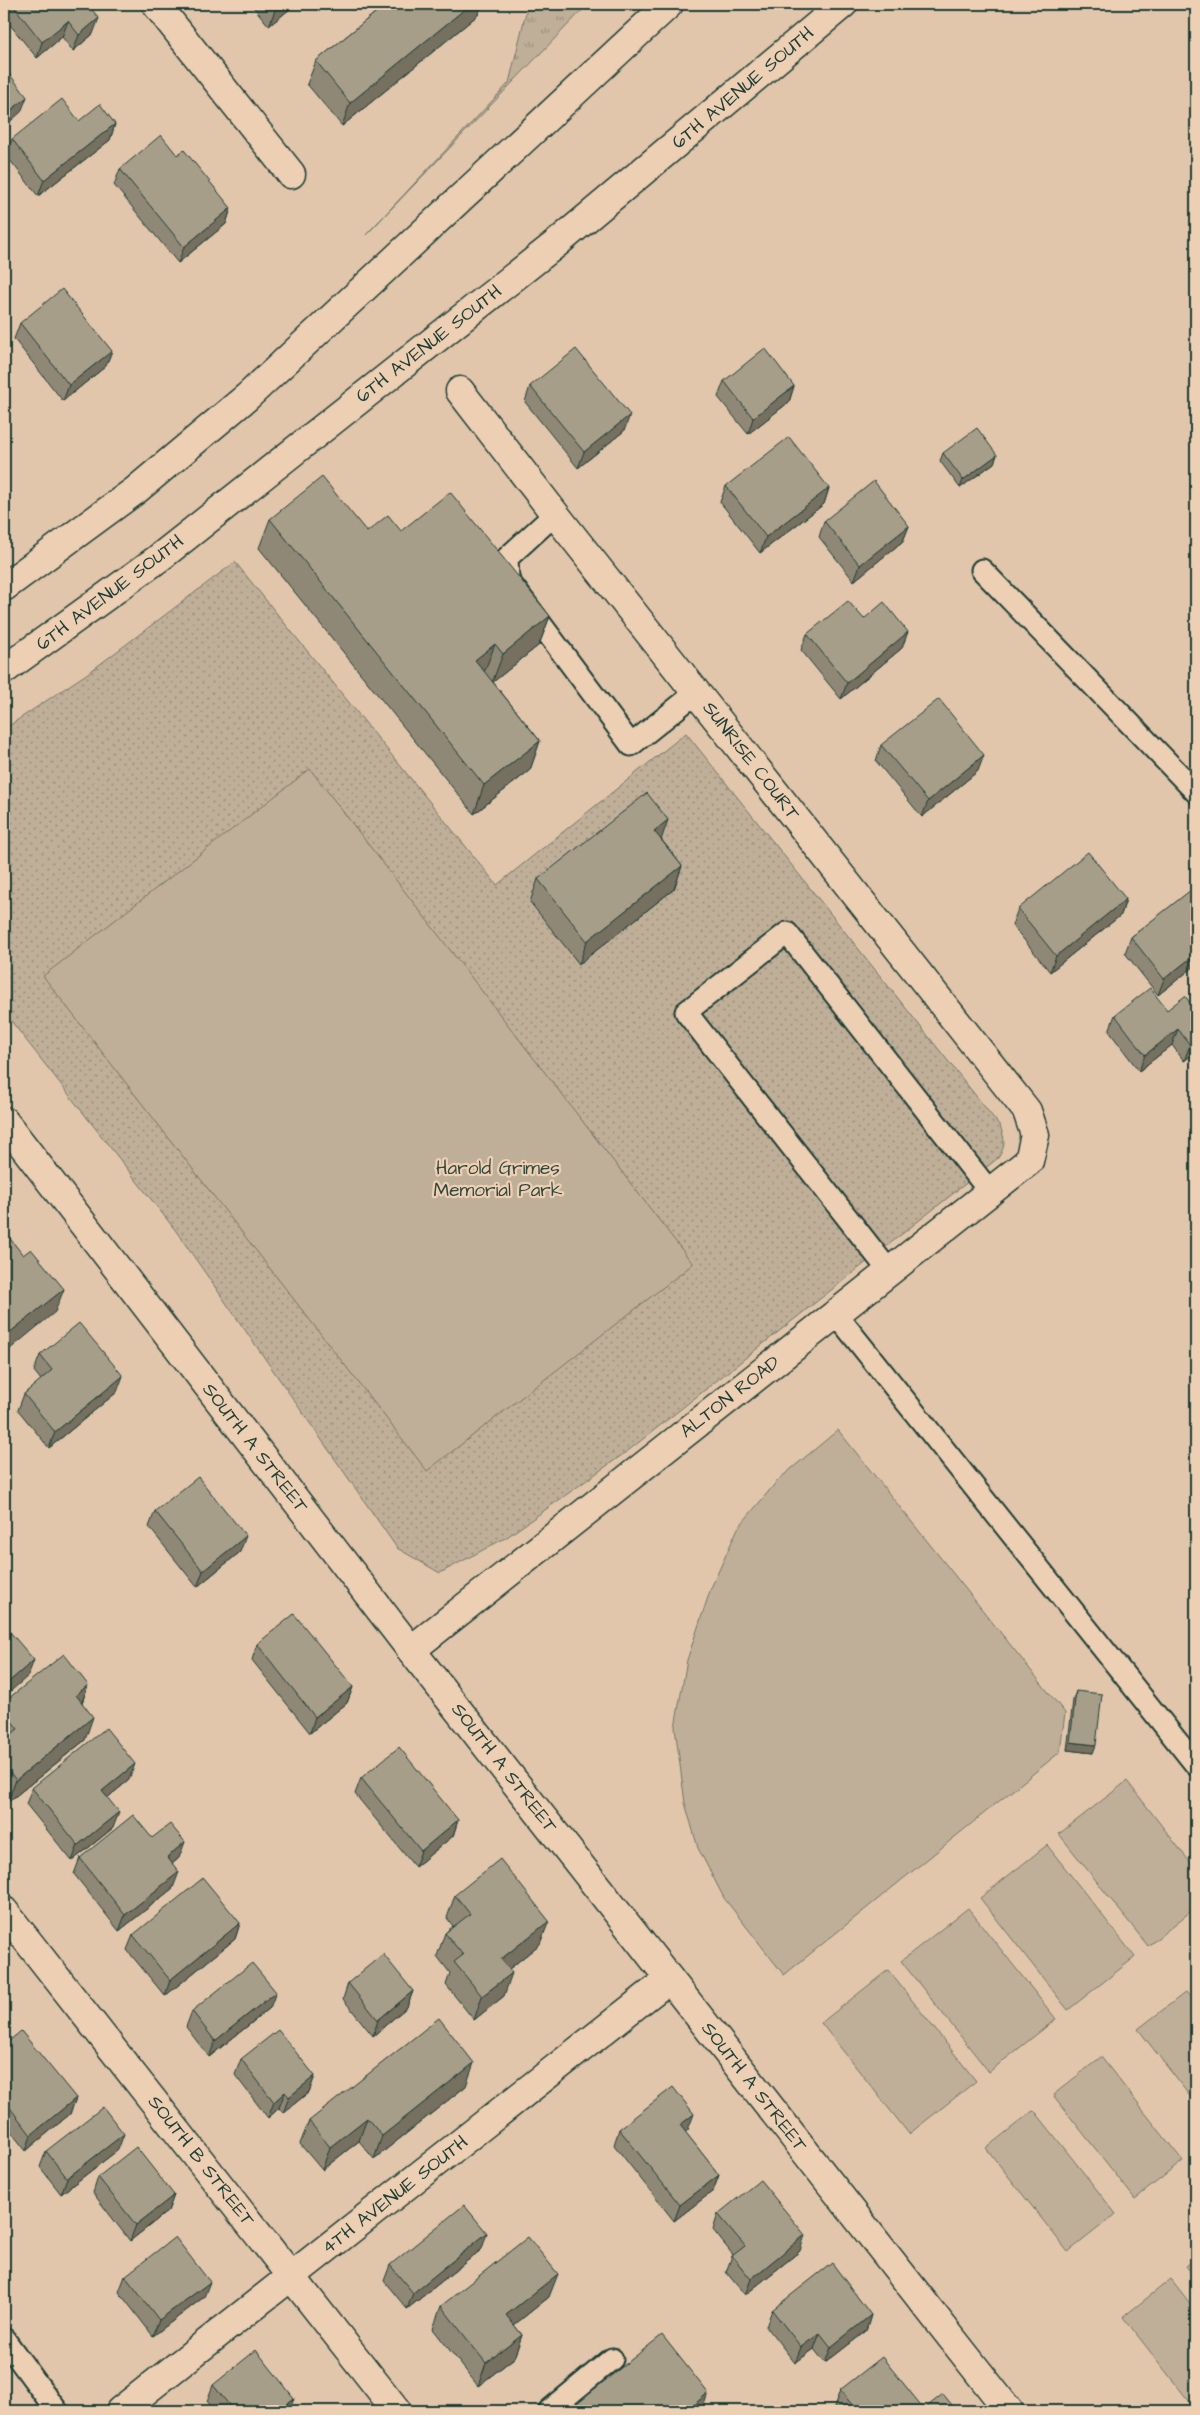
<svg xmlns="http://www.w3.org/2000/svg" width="1200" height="2415" font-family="'Architects Daughter',sans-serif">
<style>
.grass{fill:url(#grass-tufts);stroke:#707666}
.park{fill:url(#park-dots);stroke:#707666}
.garden{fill:#c0af98;stroke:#707666}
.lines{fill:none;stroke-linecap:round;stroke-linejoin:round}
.lane-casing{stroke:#1f3d34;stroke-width:25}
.street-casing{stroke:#1f3d34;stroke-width:31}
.secondary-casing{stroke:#1f3d34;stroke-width:31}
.lane{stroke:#edcfb4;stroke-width:21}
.street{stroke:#edcfb4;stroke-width:28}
.secondary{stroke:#edcfb4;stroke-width:28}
.wall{fill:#908876;stroke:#1f3d34}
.shaded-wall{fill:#756f60;stroke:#1f3d34}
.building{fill:#a79e89;stroke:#1f3d34}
.labels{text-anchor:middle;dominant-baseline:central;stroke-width:4.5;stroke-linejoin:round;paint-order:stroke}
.street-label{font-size:19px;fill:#1f3d34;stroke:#edcfb4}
.park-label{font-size:19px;fill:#2f483e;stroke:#edcfb4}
</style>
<defs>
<pattern id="grass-tufts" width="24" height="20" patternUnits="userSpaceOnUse" patternTransform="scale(1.25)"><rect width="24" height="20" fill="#c0af98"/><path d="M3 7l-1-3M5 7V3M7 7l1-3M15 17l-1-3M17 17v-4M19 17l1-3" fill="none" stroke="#9b907d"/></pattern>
<pattern id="park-dots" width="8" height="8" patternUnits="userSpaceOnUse" patternTransform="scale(1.25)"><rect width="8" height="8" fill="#c0af98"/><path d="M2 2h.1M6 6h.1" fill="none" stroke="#9b907d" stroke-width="1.8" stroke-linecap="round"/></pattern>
</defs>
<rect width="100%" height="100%" fill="#e1c6ac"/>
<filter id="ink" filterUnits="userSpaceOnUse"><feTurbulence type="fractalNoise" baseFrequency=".02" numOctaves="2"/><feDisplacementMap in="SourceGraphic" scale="10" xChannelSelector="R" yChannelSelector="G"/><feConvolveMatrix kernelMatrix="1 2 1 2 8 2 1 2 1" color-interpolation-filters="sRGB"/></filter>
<g filter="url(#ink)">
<!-- grass -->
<path class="grass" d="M528,4H588L366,235L509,83Z"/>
<!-- park -->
<path class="park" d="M235,562L497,885L686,733L1000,1126C1005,1139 1006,1146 998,1158L629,1450L507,1537L440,1573L397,1548L176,1231L4,1012V729L91,671Z"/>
<!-- garden -->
<path class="garden" d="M310,769L693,1264L427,1471L43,976Z
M838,1430L1065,1713L1060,1752L784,1975L724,1898L698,1848L685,1803L675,1727L687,1660L711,1588L738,1528L779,1479Z
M1127,1781L1196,1870V1907L1148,1946L1059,1834Z
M1047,1845L1135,1957L1068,2010L980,1898Z
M968,1908L1056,2019L989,2072L901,1961Z
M888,1970L976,2081L909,2134L821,2023Z
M1186,1992L1196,2004V2104L1138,2029Z
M1101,2057L1183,2161L1135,2199L1053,2095Z
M1034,2110L1116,2214L1068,2252L986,2148Z
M1196,2258V2279L1186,2266Z
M1171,2279L1196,2311V2410L1123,2317Z"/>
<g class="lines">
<defs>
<path id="lane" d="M555,514L507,558L508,580L631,745L697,692
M982,570L1196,792
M889,1271L686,1012L787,933L990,1192
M836,1314L1196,1765
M4,2339L57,2411
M549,2411L612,2359"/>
<path id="street" d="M156,4L291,174
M411,1650L1029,1161L1035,1135L1027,1111L555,514L460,391
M4,1911L397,2411
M120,2411L669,1979"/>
<path id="secondary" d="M4,587L136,490L247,397L669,4
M4,670L159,558L557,243L843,4
M4,1121L411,1650L1009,2411"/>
</defs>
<!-- lane casing -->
<use href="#lane" class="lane-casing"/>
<!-- street casing -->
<use href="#street" class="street-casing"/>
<!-- secondary casing -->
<use href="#secondary" class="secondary-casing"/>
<!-- lane -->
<use href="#lane" class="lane"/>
<!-- street -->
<use href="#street" class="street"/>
<!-- secondary -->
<use href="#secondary" class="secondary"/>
</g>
<!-- wall -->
<path class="wall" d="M12,4H87L93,34L73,51L62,37L37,58L6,20Z
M251,4H296L269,26Z
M386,4H482L478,15L342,126L307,84L316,61Z
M79,121L115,124L110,140L38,196L6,155L12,139Z
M177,155L231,208L226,224L178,263L114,185L120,169Z
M20,323L106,366L63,401L14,339Z
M724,381L794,386L789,402L748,434L718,397Z
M530,386L624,431L578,468L525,402Z
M943,453L997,455L994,463L960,488L940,461Z
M726,486L829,488L824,504L760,553L720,502Z
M270,519L367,532L401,531L550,616L539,645L493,682L540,741L530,770L474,814L259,548Z
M824,521L909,526L903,541L854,581L819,537Z
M864,619L902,648L841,699L801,650L807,634Z
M881,745L978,771L922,817L876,761Z
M661,839L682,866L674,889L579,964L530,902L538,879Z
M1196,887V965L1158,995L1125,953L1131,937Z
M1126,899L1121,915L1050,972L1012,925L1018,909Z
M1167,1010L1196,1052L1184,1061L1172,1045L1139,1071L1109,1031L1115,1015Z
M40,1355L117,1392L49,1448L18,1410L24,1394L41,1380L34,1371Z
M155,1511L240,1552L197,1587L149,1527Z
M257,1644L353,1687L347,1703L310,1733L252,1660Z
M88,1685L82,1703L85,1740L7,1803L4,1799V1702Z
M1076,1691L1093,1753L1067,1750L1073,1700Z
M361,1778L458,1820L453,1836L415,1867L355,1794Z
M129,1780L107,1798L113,1828L72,1861L26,1804L32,1788Z
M152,1838L179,1858L172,1864L173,1888L119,1931L74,1874L80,1858Z
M455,1895L540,1944L509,1969L504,1996L474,2020L446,1985L450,1973L437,1956L445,1933L453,1926L447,1918Z
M240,1923L235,1939L165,1996L127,1950L133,1935Z
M348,1983L413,1991L407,2007L373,2036L343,1999Z
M270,2008L209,2057L186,2027L192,2011Z
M4,2045L76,2098L70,2114L26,2151L4,2123Z
M241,2059L315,2076L309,2092L283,2113L279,2108L268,2118L235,2075Z
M466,2086L374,2159L359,2141L322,2170L300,2144L309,2121Z
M619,2129L688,2130L685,2132L719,2175L713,2191L674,2221L614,2145Z
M118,2150L61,2194L40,2167L46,2151Z
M98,2177L174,2195L168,2211L130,2241L93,2193Z
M718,2214L800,2251L745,2295L726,2272L732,2256L733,2255L713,2230Z
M482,2249L407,2309L384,2281L390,2265Z
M125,2276L204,2297L153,2336L119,2292Z
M549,2297L514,2325L522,2335L514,2358L478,2386L433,2329L441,2306Z
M772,2310L871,2315L866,2331L825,2363L814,2349L795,2363L766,2326Z
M213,2385L289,2411H215L207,2401Z
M840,2390L924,2409L957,2411H833Z"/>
<!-- shaded-wall -->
<path class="shaded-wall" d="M282,4H296L269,26L275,10Z
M471,4H482L478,15L342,126L350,103Z
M99,18L93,34L73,51L79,35Z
M68,21L62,37L37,58L42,42Z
M27,97L21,112L4,127V116Z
M115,124L110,140L38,196L44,180Z
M231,208L226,224L178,263L184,247Z
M112,351L106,366L63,401L69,385Z
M794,386L789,402L748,434L753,418Z
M630,415L624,431L578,468L584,452Z
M997,455L994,463L960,488L963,480Z
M829,488L824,504L760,553L766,537Z
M909,526L903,541L854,581L860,565Z
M550,616L539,645L492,683L503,654Z
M908,632L902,648L841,699L847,683Z
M495,644L484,673L475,660Z
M540,741L530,770L474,814L484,785Z
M984,755L978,771L922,817L928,801Z
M668,820L660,843L654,831Z
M682,866L674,889L579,964L587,941Z
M1126,899L1121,915L1050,972L1056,956Z
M1196,954V965L1158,995L1164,979Z
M1178,1029L1172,1045L1139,1071L1145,1055Z
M1196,1041V1052L1184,1061L1190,1045Z
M64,1289L55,1312L4,1354V1337Z
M123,1376L117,1392L49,1448L55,1432Z
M246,1536L240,1552L197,1587L203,1571Z
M34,1660L28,1676L4,1697V1686Z
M88,1685L80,1708L76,1695Z
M353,1687L347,1703L310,1733L315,1717Z
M93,1717L85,1740L7,1803L16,1780Z
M1070,1742L1096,1745L1093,1753L1067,1750Z
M135,1764L129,1780L96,1807L102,1791Z
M119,1812L113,1828L72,1861L78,1845Z
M458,1820L453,1836L415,1867L421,1851Z
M185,1842L179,1858L161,1873L167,1857Z
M179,1872L173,1888L119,1931L125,1915Z
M549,1921L540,1944L493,1982L501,1959Z
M240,1923L235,1939L165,1996L170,1980Z
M512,1973L504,1996L474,2020L482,1996Z
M413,1991L407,2007L373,2036L378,2020Z
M8,1992L4,2004V1995Z
M276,1992L270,2008L209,2057L215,2041Z
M474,2063L466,2086L374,2159L382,2136Z
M315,2076L309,2092L283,2113L289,2097Z
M285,2092L279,2108L268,2118L274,2102Z
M76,2098L70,2114L26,2151L31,2135Z
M694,2114L688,2130L674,2141L680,2125Z
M367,2118L359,2141L322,2170L330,2147Z
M124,2134L118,2150L61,2194L67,2178Z
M719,2175L713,2191L674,2221L680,2205Z
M174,2195L168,2211L130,2241L136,2225Z
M487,2233L482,2249L407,2309L413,2293Z
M805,2235L800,2251L745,2295L751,2279Z
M558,2274L549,2297L498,2338L506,2315Z
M210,2282L204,2297L153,2336L159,2320Z
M871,2315L866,2331L825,2363L831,2347Z
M820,2333L814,2349L795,2363L801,2347Z
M522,2335L514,2358L478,2386L486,2363Z
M708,2393L702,2411H686Z
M294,2398L289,2411H278Z"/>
<!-- building -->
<path class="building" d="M12,4H87L99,18L79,35L68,21L42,42Z
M270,4H282L275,10Z
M386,4H471L350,103L316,61Z
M4,67L27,97L4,116Z
M62,99L79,121L100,104L115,124L44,180L12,139Z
M161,135L177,155L184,150L231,208L184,247L120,169Z
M62,289L112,351L69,385L20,323Z
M765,348L794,386L753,418L724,381Z
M576,349L630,415L584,452L530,386Z
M977,428L997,455L963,480L943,453Z
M789,437L829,488L766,537L726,486Z
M322,477L367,532L388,515L401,531L450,492L550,616L503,654L495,644L475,660L540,741L484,785L270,519Z
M874,481L909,526L860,565L824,521Z
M848,601L864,619L884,602L908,632L847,683L807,634Z
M939,699L984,755L928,801L881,745Z
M647,793L668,820L654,831L682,866L587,941L538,879Z
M1088,852L1126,899L1056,956L1018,909Z
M1196,886V954L1164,979L1131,937Z
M1150,988L1167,1010L1185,996L1196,1011V1041L1190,1045L1178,1029L1145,1055L1115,1015Z
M4,1231L23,1255L31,1249L64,1289L4,1337Z
M79,1323L123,1376L55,1432L24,1394L52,1370L40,1355Z
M198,1477L246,1536L203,1571L155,1511Z
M294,1614L353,1687L315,1717L257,1644Z
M4,1625L34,1660L4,1686Z
M64,1654L88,1685L76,1695L93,1717L16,1780L4,1765V1740L18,1729L4,1711V1702Z
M1076,1691L1102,1694L1096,1745L1070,1742Z
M106,1728L135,1764L102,1791L119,1812L78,1845L32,1788Z
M399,1747L458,1820L421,1851L361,1778Z
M133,1815L152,1838L170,1824L185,1842L167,1857L179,1872L125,1915L80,1858Z
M500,1859L549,1921L501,1959L512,1973L482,1996L454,1962L463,1955L445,1933L470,1914L455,1895Z
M203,1878L240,1923L170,1980L133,1935Z
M383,1954L413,1991L378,2020L348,1983Z
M252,1963L276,1992L215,2041L192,2011Z
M4,1986L8,1992L4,1995Z
M439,2018L474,2063L382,2136L367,2118L330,2147L309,2121Z
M278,2030L315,2076L289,2097L285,2092L274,2102L241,2059Z
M21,2031L76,2098L31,2135L4,2100V2045Z
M673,2087L694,2114L680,2125L719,2175L680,2205L619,2129Z
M103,2107L124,2134L67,2178L46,2151Z
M136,2147L174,2195L136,2225L98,2177Z
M760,2180L805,2235L751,2279L732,2256L745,2246L718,2214Z
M464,2205L487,2233L413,2293L390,2265Z
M175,2237L210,2282L159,2320L125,2276Z
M528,2237L558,2274L506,2315L522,2335L486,2363L441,2306Z
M832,2263L871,2315L831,2347L820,2333L801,2347L772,2310Z
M662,2335L708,2393L686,2411H567Z
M256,2350L294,2398L278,2411H234L213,2385Z
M882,2357L924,2409L943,2394L957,2411H857L840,2390Z
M745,2408L748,2411H741Z"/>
</g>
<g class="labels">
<!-- street labels -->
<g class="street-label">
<text transform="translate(743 88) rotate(-40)">6TH AVENUE SOUTH</text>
<text transform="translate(429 344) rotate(-38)">6TH AVENUE SOUTH</text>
<text transform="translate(110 593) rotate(-37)">6TH AVENUE SOUTH</text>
<text transform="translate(751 761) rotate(52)">SUNRISE COURT</text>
<text transform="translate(730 1397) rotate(-38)">ALTON ROAD</text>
<text transform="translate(255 1448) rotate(52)">SOUTH A STREET</text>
<text transform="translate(504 1768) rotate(52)">SOUTH A STREET</text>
<text transform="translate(754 2087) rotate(52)">SOUTH A STREET</text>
<text transform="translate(201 2161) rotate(52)">SOUTH B STREET</text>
<text transform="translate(395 2195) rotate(-38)">4TH AVENUE SOUTH</text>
</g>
<!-- park labels -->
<g class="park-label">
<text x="498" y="1168">Harold Grimes<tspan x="498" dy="22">Memorial Park</tspan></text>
</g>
</g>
<!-- margin -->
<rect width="1200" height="2415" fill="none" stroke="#edcfb4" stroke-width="20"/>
<rect x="10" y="10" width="1180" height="2395" fill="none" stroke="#1f3d34" stroke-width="2" filter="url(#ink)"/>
</svg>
